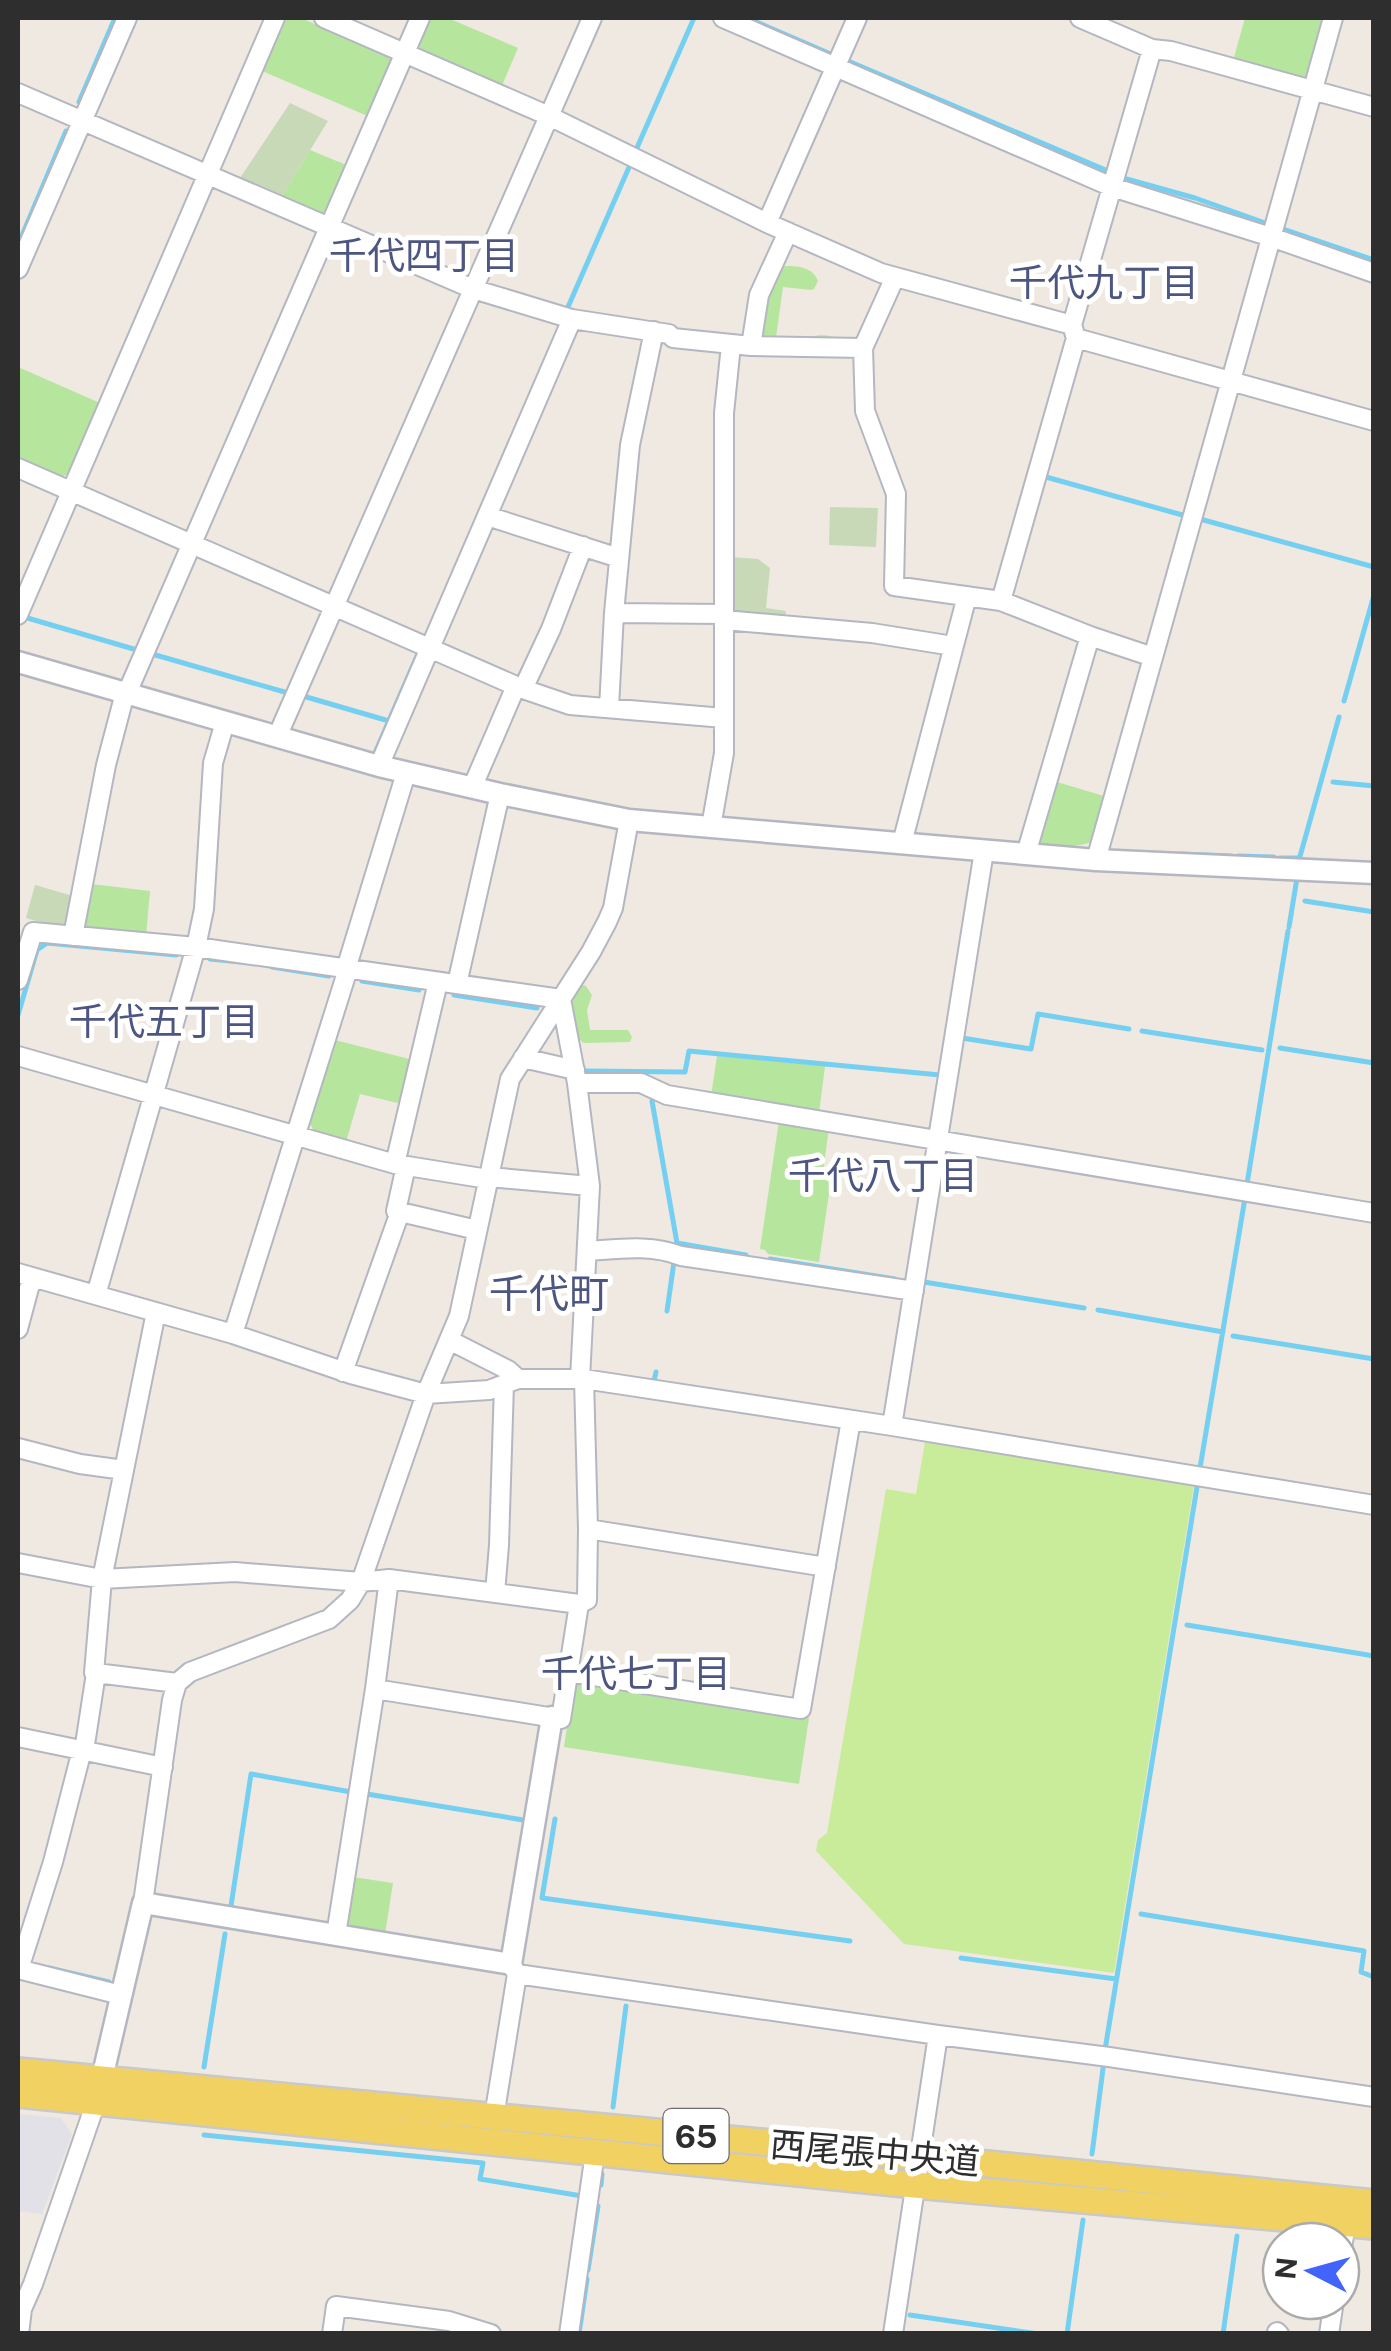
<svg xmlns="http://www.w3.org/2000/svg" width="1391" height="2351" font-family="'Public Sans','Noto Sans JP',sans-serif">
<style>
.industrial{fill:#e3e1e8}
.green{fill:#b6e59e}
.cemetery{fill:#c8d9b8}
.pitch{fill:#c9ec9a}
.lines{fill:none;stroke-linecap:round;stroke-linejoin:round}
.stream{stroke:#75cff0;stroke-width:5}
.minor-casing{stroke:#b4b7c1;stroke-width:22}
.tertiary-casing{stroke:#b4b7c1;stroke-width:25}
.primary-casing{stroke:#c9c9c9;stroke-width:30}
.minor{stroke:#fff;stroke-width:18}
.tertiary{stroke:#fff;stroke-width:20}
.primary{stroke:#f2d163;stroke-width:25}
.labels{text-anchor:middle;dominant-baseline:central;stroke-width:10;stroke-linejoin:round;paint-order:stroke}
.shield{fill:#fff;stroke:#6d6d6d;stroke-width:2.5}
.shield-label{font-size:32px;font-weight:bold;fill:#2e2e2e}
.street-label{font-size:35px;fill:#2e2e2e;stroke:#fff}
.neighbourhood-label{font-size:38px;fill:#4d5680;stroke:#fff}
.quarter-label{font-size:40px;fill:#4d5680;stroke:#fff}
</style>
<rect width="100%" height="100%" fill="#efe9e1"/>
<!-- industrial -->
<path class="industrial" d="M18,2114L61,2118L72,2134L42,2214L18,2211Z"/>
<!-- green -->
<path class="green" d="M287,18H301L389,56L392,65L370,117L262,71Z
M429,18H448L518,48L501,88L422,54L418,43Z
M1245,18H1324L1308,76L1299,80L1233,61Z
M310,150L349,166L329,211L317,215L280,199Z
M782,266C797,266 812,266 818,281L814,289L811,290L783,287L776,337L805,341C814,333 831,334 840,341L760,342L764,301L778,268Z
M18,367L100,403L69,474L59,477L18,459Z
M1054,781L1107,797L1095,841C1078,847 1052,850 1036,840Z
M91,884L150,891L146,936L90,930L83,922Z
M579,984L586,986L592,995L587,1010L590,1030H628L632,1037L630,1042L584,1043C565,1031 570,1001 579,984Z
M335,1040L413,1060L402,1104L360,1094L346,1142L315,1133L309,1122Z
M717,1056L825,1066L819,1113L711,1096Z
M779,1121L829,1128L822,1179L831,1180L819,1262L768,1254L765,1250L760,1249Z
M583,1682L809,1718L799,1784L564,1747L573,1687Z
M353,1877L393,1883L385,1934L353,1929L346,1919Z"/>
<!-- cemetery -->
<path class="cemetery" d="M290,103L328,121L280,199L238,181Z
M830,507L878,508L876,547L829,545Z
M730,557L758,559L770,568L766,608L786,611L785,621L731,618Z
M35,885L73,896L68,921L59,928L26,918Z"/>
<!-- pitch -->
<path class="pitch" d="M925,1442L1194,1485L1114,1973L904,1944L816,1851L818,1840L827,1833L886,1489L916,1494Z"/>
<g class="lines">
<!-- stream -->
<path class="stream" d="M747,18L833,55
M848,61L1108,171
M79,102L115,18
M636,150L694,18
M1123,178L1195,198L1268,224
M1283,229L1374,260
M18,245L66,131
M568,307L630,165
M1046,477L1186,516
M1200,519L1374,567
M24,617L137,650
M152,654L288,693
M303,696L389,721
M1344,701L1374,595
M375,753L417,656
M1333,782L1374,786
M1180,854L1232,856
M1238,856L1274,857
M1280,858H1299
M1299,860L1339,717
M1305,901L1374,912
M1289,927L1297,878
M210,959L241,962
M272,967L329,976
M362,981L419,990
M454,995L537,1008
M18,1015L37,950L47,943L176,955
M1142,1031L1262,1050
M962,1038L1031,1049L1038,1014L1129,1029
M1280,1048L1374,1063
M586,1071L685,1072L689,1051L940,1075
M652,1101L677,1243L746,1255
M1247,1184L1288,931
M770,1259L895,1279
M924,1282L1084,1308
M1098,1310L1223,1332
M667,1311L674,1262
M1233,1336L1374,1359
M654,1381L656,1372
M1200,1468L1245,1198
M1187,1625L1374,1656
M367,1794L523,1820
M555,1819L542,1898L850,1941
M231,1906L251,1774L351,1792
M1141,1914L1364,1951L1361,1972L1374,1977
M961,1958L1116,1979
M49,1968L109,1982
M1105,2050L1197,1487
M204,2067L225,1934
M613,2107L626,2006
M204,2135L483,2163L480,2179L582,2196
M1092,2154L1104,2061
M601,2185L602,2174
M588,2270L598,2206
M910,2315L1038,2334
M579,2334L587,2279
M1067,2334L1083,2220
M1223,2334L1237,2236"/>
<defs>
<path id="minor" d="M324,18L549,116L767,223L881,273L1072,325
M723,18L1112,187L1271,237L1374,273
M1080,18L1152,49L1171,51L1374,107
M18,93L473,289L572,319L669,334L673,338L751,346L759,295L788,232
M767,223L857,18
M18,269L127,18
M895,277L863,348L865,411L896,494L894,586L1001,601L1076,338L1072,325L1152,49
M1076,338L1374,421
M751,346L863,348
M18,468L523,689L570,705L724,718
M487,516L619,558
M1001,601L1090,636L1153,657
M614,613L723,614
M18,615L275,18
M724,620L872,633L953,646
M523,689L551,629L583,546
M127,693L420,18
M609,708L614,613L630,445L654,331
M277,737L592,18
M379,766L572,319
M472,788L516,686
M711,827L724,753V413L731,345
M902,843L967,596
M1026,854L1090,636
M1096,860L1333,18
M73,936L106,765L125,693
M346,969L406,773
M18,980L33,932L196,947L561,999
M457,984L500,794
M561,999L577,1083L590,1186L580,1379
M18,1056L395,1164L488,1179
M523,1058L575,1070
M577,1083H641L667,1095L1374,1213
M395,1164L438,982
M406,1166L396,1211L477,1230
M489,1177L590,1186
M588,1251C619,1249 651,1244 681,1256L914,1291
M18,1273L233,1334L351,1374L426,1394L489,1390L518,1379H584L892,1426L1374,1505
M96,1295L196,947L204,909L213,763L225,722
M18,1329L32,1277
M233,1334L348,969
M449,1340L508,1370L518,1379
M343,1372L400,1212
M892,1426L984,851
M18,1448L80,1464L124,1470
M588,1529L826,1567
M18,1563L102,1579L235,1572L361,1582L389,1579L579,1604
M495,1593L499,1545L504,1384
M569,1672L801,1709L851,1420
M96,1673L177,1683
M375,1689L561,1719L579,1604L587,1600L588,1529L584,1379
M18,1737L163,1767
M84,1751L96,1673H94L102,1579L156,1312
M143,1903L172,1700L177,1683L190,1672L329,1619L350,1600L361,1582L426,1394L459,1316L510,1079L591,952L607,922L613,908L629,820
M336,1935L375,1689L389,1579
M511,1964L517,1974L938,2035L1109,2057L1374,2097
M18,1969L121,1995
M19,1969L53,1862L82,1750
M494,2117L517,1974
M1341,2254L1346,2224
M1277,2332L1279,2334
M19,2334L22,2309L33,2284L96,2102
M332,2334L336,2306L449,2321L491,2334
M569,2334L595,2153
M893,2334L938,2035
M1329,2334L1334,2301"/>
<path id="tertiary" d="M18,662L379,766L500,794L629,820L1096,860L1374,873
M99,2091L143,1903L511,1964L552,1717"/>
<path id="primary" d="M18,2071L919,2157L1374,2203
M18,2094L915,2185L1374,2226"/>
</defs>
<!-- minor casing -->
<use href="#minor" class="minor-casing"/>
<!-- tertiary casing -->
<use href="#tertiary" class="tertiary-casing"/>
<!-- primary casing -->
<use href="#primary" class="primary-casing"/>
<!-- minor -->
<use href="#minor" class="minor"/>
<!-- tertiary -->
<use href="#tertiary" class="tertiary"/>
<!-- primary -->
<use href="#primary" class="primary"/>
</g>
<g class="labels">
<!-- shield labels -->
<rect class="shield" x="663.5" y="2109" width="65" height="54" rx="8"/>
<g class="shield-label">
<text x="696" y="2136">65</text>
</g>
<!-- street labels -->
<g class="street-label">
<text transform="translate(875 2153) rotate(5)">西尾張中央道</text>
</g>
<!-- neighbourhood labels -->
<g class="neighbourhood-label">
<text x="424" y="255">千代四丁目</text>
<text x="1104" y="282">千代九丁目</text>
<text x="164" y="1021">千代五丁目</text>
<text x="883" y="1175">千代八丁目</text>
<text x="636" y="1673">千代七丁目</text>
</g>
<!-- quarter labels -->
<g class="quarter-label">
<text x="549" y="1293">千代町</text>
</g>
</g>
<!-- border -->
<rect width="1391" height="2351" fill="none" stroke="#2e2e2e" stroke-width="40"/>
<!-- north arrow -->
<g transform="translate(1311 2271) rotate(276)"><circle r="48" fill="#ffffff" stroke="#ababab" stroke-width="2.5"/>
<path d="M0-8L18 38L0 25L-18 38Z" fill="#4264fb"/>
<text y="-15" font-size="28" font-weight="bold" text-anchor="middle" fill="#2e2e2e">N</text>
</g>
</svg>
